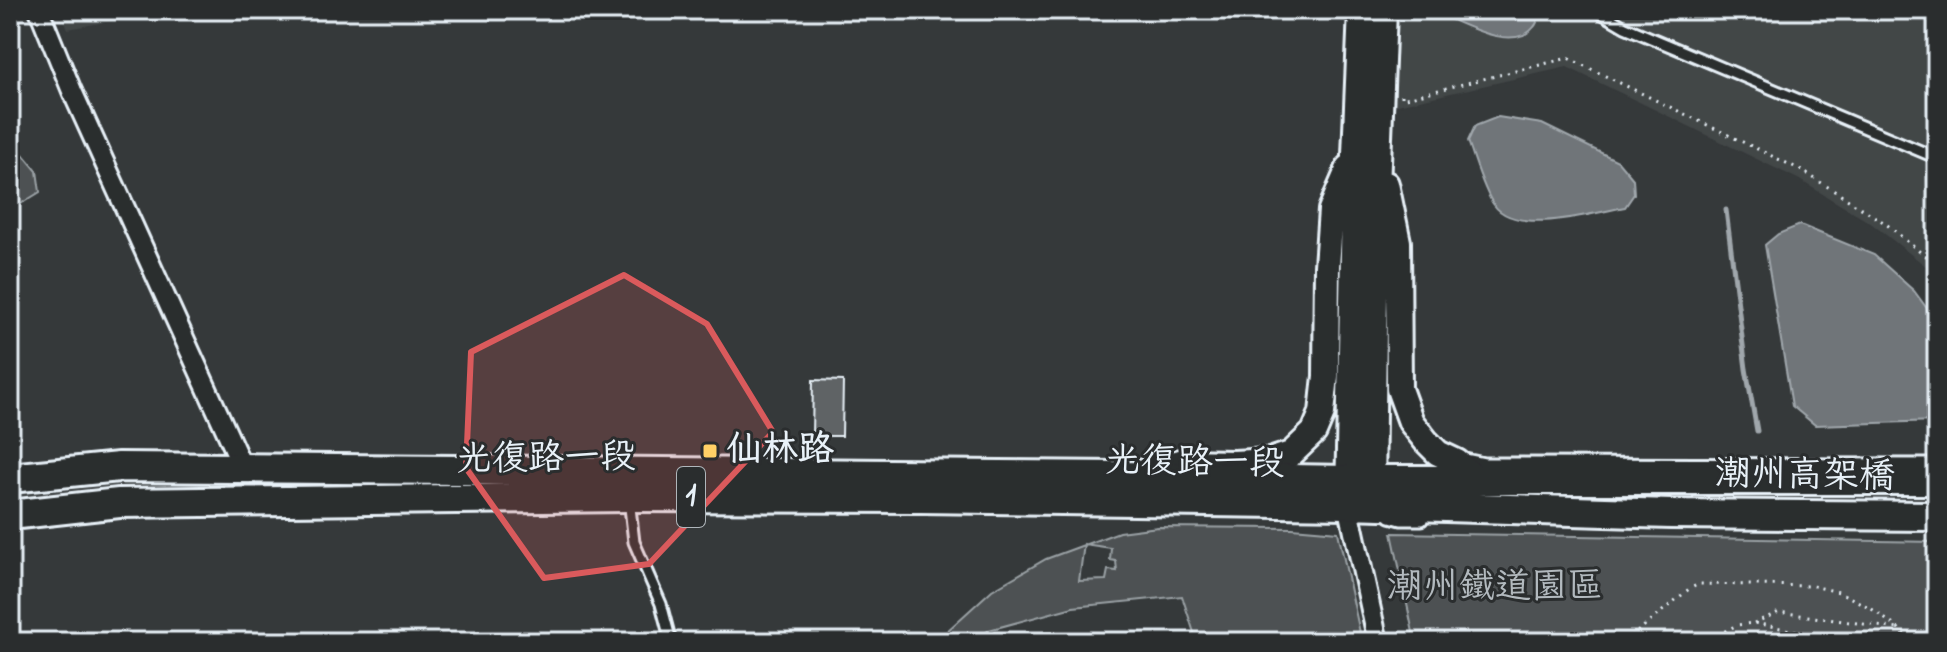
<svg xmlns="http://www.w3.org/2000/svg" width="1947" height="652" font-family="'Indie Flower','LXGW WenKai TC',sans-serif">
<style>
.built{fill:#424647}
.green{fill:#4d5152;stroke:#9aa1a5;stroke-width:2;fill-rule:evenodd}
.water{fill:#707579;stroke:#a0a7ac;stroke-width:2}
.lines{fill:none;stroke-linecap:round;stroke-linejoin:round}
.stream{stroke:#a0a7ac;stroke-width:5}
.building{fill:#5f6365;stroke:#e8f1f8;stroke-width:2}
.lane-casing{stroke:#e8f1f8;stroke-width:15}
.street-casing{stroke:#e8f1f8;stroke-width:24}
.secondary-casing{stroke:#e8f1f8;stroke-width:30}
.primary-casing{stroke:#e8f1f8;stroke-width:34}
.path{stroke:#e8f1f8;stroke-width:3;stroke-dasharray:2 6;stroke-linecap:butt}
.lane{stroke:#2a2d2e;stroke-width:9}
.street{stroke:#2a2d2e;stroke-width:18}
.secondary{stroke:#2a2d2e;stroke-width:24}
.primary{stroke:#2a2d2e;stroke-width:28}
.marked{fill:#da5a5c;fill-opacity:0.2;stroke:#da5a5c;stroke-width:6;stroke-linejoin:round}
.poi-dot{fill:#ffd166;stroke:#2a2d2e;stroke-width:3}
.labels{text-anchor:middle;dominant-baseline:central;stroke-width:6;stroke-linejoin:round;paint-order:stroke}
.shield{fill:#2a2d2e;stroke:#afb6bb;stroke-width:2}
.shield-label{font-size:34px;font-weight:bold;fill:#e8f1f8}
.poi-label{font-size:36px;font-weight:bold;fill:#e8f1f8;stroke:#2a2d2e;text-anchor:start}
.street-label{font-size:36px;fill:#e8f1f8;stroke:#2a2d2e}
.park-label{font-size:36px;fill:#b2b9be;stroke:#2a2d2e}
</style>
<rect width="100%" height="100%" fill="#35393a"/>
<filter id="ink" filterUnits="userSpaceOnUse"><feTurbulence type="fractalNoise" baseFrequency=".0125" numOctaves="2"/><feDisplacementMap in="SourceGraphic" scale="16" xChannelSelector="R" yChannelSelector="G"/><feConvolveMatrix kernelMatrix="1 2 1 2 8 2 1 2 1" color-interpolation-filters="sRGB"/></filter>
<g filter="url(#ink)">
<!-- built -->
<path class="built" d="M60,10H171L68,29Z
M1398,10H1937V278L1927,267L1872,224L1798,179L1567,67L1393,106Z"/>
<!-- green -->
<path class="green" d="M10,142L17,147L37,171L40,192L22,203L10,204Z
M1158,527L1292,528L1338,532L1362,642H1197L1182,596L1073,607L989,630L974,642H935L992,590L1046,559L1119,532ZM1084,544L1111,548L1110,560L1116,561L1117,571L1108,570L1106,580L1079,581Z
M1392,533L1937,542V642H1415Z"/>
<!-- water -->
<path class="water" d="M1433,10H1541C1539,16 1538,23 1534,27C1513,54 1459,22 1434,12Z
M1498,117L1542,124L1618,161L1633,179L1634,194L1625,207C1593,213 1516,236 1494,205C1484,192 1474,157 1468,141L1475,126Z
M1800,225L1874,255L1914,291L1937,322V421L1815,425L1792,406L1765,245L1778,234Z"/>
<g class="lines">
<!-- stream -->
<path class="stream" d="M1726,210L1746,369L1757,431"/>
</g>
<!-- building -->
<path class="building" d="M813,380L843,381L842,436H812Z"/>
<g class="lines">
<defs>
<path id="lane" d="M1596,10L1625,27L1937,158
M1465,459L1484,463L1937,464
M629,499L634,542L661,604L671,642
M1390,517L1401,520H1422"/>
<path id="street" d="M39,10L72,91L243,468
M1348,504L1378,642"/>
<path id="secondary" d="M1386,184L1398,242L1399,389L1411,422L1426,441L1438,453L1457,462L1479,481
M1147,470L1180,462L1234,463L1270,461L1291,454L1314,432L1322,413L1326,376L1327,266L1331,210L1349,168
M1348,499L1355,155L1361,10
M1372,499L1375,239L1384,10"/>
<path id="primary" d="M10,478L119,467L1120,476L1348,480H1937
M10,515L119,503L628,497L921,498L1348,504L1671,514L1937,516"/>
</defs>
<!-- lane casing -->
<use href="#lane" class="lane-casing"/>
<!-- street casing -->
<use href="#street" class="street-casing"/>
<!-- secondary casing -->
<use href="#secondary" class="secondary-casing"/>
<!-- primary casing -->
<use href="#primary" class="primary-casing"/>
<!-- path -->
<path class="path" d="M1402,95V99L1568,58L1801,170L1885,223L1937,266
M1754,623L1779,612L1899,629
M1625,642L1689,589L1699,584L1812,586L1839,592L1869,607L1899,629L1910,642
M1703,642L1737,625L1754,623L1855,642"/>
<!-- lane -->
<use href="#lane" class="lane"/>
<!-- street -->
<use href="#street" class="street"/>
<!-- secondary -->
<use href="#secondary" class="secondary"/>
<!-- primary -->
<use href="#primary" class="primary"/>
</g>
</g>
<!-- marked area -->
<path class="marked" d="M624,275L707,324L773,432L649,564L544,578L466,468L471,352Z"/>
<!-- markers -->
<rect class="poi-dot" x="702" y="443" width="16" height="16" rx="4"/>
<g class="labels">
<!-- shield labels -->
<rect class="shield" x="677" y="467" width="28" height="60" rx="6"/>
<g class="shield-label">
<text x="691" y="497">1</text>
</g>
<!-- poi labels -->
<g class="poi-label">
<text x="726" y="451">仙林路</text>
</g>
<!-- street labels -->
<g class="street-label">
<text transform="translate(546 460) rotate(-1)">光復路一段</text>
<text transform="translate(1195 464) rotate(1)">光復路一段</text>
<text transform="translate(1805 477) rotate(1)">潮州高架橋</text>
</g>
<!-- park labels -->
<g class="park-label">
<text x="1495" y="588">潮州鐵道園區</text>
</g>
</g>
<!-- margin -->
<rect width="1947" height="652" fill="none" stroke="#2a2d2e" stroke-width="40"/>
<rect x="20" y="20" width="1907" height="612" fill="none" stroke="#e8f1f8" stroke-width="3" filter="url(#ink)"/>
</svg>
